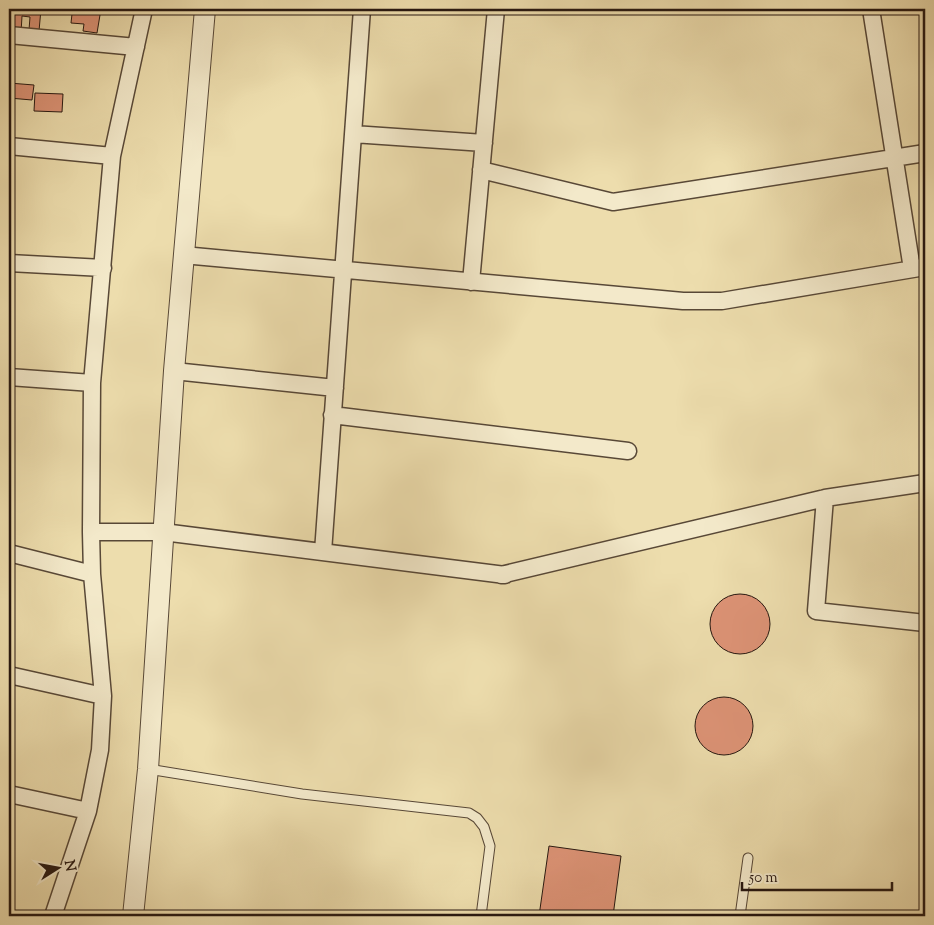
<svg xmlns="http://www.w3.org/2000/svg" width="934" height="925" font-family="'Sorts Mill Goudy',serif">
<style>
.building{fill:#dd9376;stroke:#261710}
.lines{fill:none;stroke-linecap:round;stroke-linejoin:round}
.service-casing{stroke:#584837;stroke-width:11}
.minor-casing{stroke:#584837;stroke-width:19}
.tertiary-casing{stroke:#584837;stroke-width:22}
.service{stroke:#f3e9ca;stroke-width:9}
.minor{stroke:#f3e9ca;stroke-width:16}
.tertiary{stroke:#f3e9ca;stroke-width:20}
</style>
<rect width="100%" height="100%" fill="#edddad"/>
<filter id="stains"><feTurbulence type="fractalNoise" baseFrequency=".004" numOctaves="4"/><feColorMatrix values="0 0 0 0 .2 0 0 0 0 .09 0 0 0 0 .02 0 0 0 .5 -.17"/></filter>
<radialGradient id="worn" r=".72"><stop offset=".6" stop-color="#630" stop-opacity="0"/><stop offset="1" stop-color="#630" stop-opacity=".3"/></radialGradient>
<!-- building -->
<path class="building" d="M13,9H41L39,31L29,30L30,17L22,16L21,33L10,32Z
M69,9H101L97,33L83,31L84,24L71,23L72,14L68,13Z
M9,83L34,85L32,100L9,98Z
M35,93L63,94L62,112L34,111Z
M710 624a30 30 0 1 1 60 0a30 30 0 1 1-60 0Z
M695 726a29 29 0 1 1 58 0a29 29 0 1 1-58 0Z
M549,846L621,856L613,916H539Z"/>
<g class="lines">
<defs>
<path id="service" d="M148,769L302,794L469,813L477,818L484,827L490,846L481,916
M740,916L748,858"/>
<path id="minor" d="M871,9L912,269
M9,35L136,47
M353,134L484,143
M9,146L112,156
M481,170L613,202L925,153
M183,255L683,301H722L925,267
M9,263L103,268
M471,282L496,9
M174,371L335,388
M9,377L92,383
M332,415L628,451
M825,498L816,611L925,623
M91,532H163L505,575
M323,552L362,9
M9,553L92,574
M501,575L825,498L925,483
M9,675L103,696
M9,794L88,811
M53,916L88,811L100,750L103,696L92,574L91,532L92,383L112,156L144,9"/>
<path id="tertiary" d="M133,916L148,769L174,371L205,9"/>
</defs>
<!-- service casing -->
<use href="#service" class="service-casing"/>
<!-- minor casing -->
<use href="#minor" class="minor-casing"/>
<!-- tertiary casing -->
<use href="#tertiary" class="tertiary-casing"/>
<!-- service -->
<use href="#service" class="service"/>
<!-- minor -->
<use href="#minor" class="minor"/>
<!-- tertiary -->
<use href="#tertiary" class="tertiary"/>
</g>
<!-- margin -->
<rect width="934" height="925" fill="none" stroke="#edddad" stroke-width="30"/>
<rect x="10" y="10" width="914" height="905" fill="none" stroke="#261710" stroke-width="2.5"/>
<rect x="15" y="15" width="904" height="895" fill="none" stroke="#261710"/>
<!-- north arrow -->
<g transform="translate(58 868) rotate(79)" stroke="#f3e9ca" stroke-width="4" paint-order="stroke">
<path d="M0-4L9 19L0 12L-9 19Z" fill="#261710"/>
<text y="-8" font-size="14" font-weight="bold" text-anchor="middle" fill="#261710">N</text>
</g>
<!-- scale -->
<path d="M742 882v8h150v-8" fill="none" stroke="#261710" stroke-width="2.5"/>
<text x="749" y="882" font-size="15" fill="#261710" stroke="#f3e9ca" stroke-width="4" paint-order="stroke">50 m</text>
<rect width="100%" height="100%" filter="url(#stains)"/>
<rect width="100%" height="100%" fill="url(#worn)"/>
</svg>
